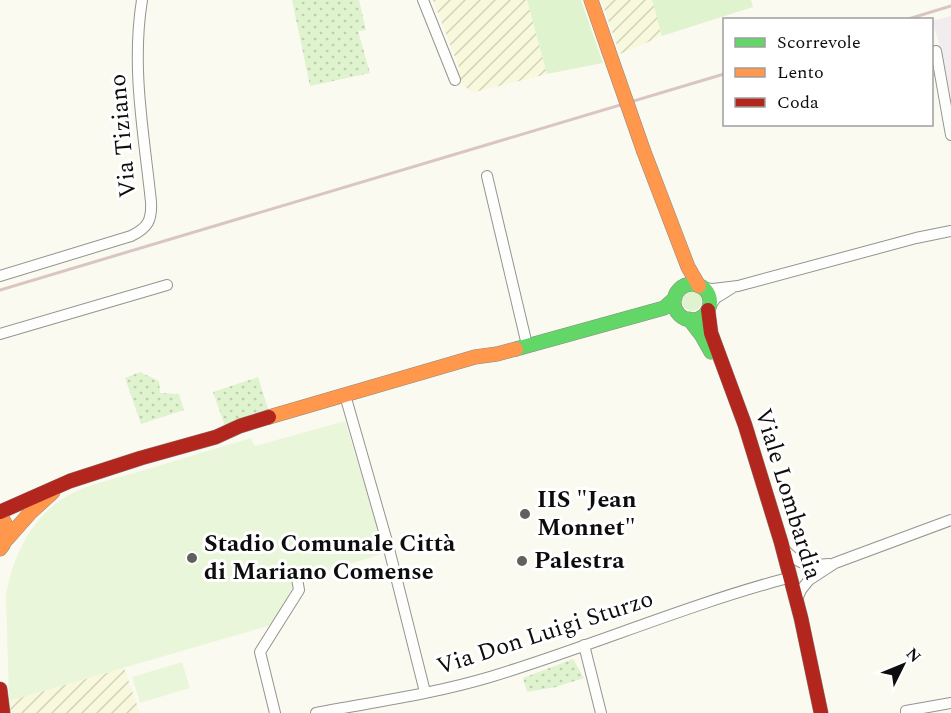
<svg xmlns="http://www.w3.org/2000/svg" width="951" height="713" font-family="Spectral,serif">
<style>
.industrial{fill:#f3ecee}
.farmland{fill:url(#farmland-furrows)}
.grass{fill:#dff3cf}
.park{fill:url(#park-dots)}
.pitch{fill:#eaf6d9}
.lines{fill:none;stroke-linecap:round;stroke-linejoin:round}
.street-casing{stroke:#949490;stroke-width:12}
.fast-casing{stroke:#8b8a86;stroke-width:15}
.slow-casing{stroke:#8b8a86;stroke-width:15}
.jam-casing{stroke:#8b8a86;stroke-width:15}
.street{stroke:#fefefd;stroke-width:10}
.fast{stroke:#63d668;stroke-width:14}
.slow{stroke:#ff974d;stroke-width:14}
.jam{stroke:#b3261e;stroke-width:14}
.rail{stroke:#d9c6c2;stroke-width:3}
.slow-bridge-casing{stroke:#8b8a86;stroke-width:15;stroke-linecap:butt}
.slow-bridge{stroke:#ff974d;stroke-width:14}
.poi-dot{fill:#60605d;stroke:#fff;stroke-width:2}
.labels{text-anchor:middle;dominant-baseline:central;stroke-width:6;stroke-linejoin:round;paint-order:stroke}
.street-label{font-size:24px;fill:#0d0d0d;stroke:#fff}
.poi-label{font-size:24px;font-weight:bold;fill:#0d0d0d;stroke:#fff;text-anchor:start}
</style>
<defs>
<pattern id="farmland-furrows" width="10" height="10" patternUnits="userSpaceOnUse" patternTransform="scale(1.5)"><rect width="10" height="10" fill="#f7f8dc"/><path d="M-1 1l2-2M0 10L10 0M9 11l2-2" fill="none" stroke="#d3d3bc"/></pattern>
<pattern id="park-dots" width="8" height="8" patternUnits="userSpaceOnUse" patternTransform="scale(1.5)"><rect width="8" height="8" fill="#dff3cf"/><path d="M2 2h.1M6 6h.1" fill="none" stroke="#becfb1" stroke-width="1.8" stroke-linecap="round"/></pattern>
</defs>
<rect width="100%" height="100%" fill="#fbfaf1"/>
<!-- industrial -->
<path class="industrial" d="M951,16V97L941,49L932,21Z"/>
<!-- farmland -->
<path class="farmland" d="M433,0H527L547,74L479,91L473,92L468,89L463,85L456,73L460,70Z
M601,0H652L662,36L620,54Z
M124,668L140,713H9V701Z"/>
<!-- grass -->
<path class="grass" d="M527,0H581L603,63L547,74Z
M652,0H751L753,7L662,36Z
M682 301a10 10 0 1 1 20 0a10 10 0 1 1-20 0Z"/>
<!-- park -->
<path class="park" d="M292,0H359L366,30L358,31L370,73L310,86Z
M140,372L159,381L160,393L179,394L184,410L141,424L125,378Z
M258,377L270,415L226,429L213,392Z
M573,659L584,678L556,687L527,692L523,678Z"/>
<!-- pitch -->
<path class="pitch" d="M345,421L385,553L295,581L275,624L9,701L6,596C13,552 36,508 79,490C99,482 124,476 145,470C181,459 216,448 251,438L255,446Z
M182,662L190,688L140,703L132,677Z"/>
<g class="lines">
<defs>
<path id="street" d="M423,0L455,80
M936,51L951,135
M487,176L527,345
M0,276L131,236C148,228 152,220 151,202C144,134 131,68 142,0
M703,288L713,289L738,286L916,238L951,231
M710,306L716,298L732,288
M0,334L167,285
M347,402L388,545L425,692
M784,549C798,565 808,566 829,564
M797,599L801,590L809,580L835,563L951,520
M584,645L601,713
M275,713L260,652L299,590L296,573
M316,713C374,702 433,694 490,677C589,647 684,606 784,579
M906,713V711L951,703"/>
<path id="fast" d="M674 302a18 18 0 1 1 36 0a18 18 0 1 1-36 0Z
M689,319L702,336L711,352
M516,349L664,308L675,298"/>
<path id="slow" d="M591,0L608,49
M644,152L688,267L699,286
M269,417L475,357L497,354L516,349
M0,516C10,527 9,538 0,549
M7,539L30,513L53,492"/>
<path id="jam" d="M708,310L711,333L745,425L781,542L801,618L821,713
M0,512L70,481L141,458L216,437L240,426L269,417
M0,689L3,713"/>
</defs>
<!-- street casing -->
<use href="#street" class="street-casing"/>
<!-- fast casing -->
<use href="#fast" class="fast-casing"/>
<!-- slow casing -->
<use href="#slow" class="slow-casing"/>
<!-- jam casing -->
<use href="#jam" class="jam-casing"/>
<!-- street -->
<use href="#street" class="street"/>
<!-- fast -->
<use href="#fast" class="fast"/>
<!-- slow -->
<use href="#slow" class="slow"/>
<!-- jam -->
<use href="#jam" class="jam"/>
<!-- rail -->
<path class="rail" d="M905,20L951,6
M0,290L724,74"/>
<defs>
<path id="slow-bridge" d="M608,49L644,152"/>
</defs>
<!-- slow-bridge casing -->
<use href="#slow-bridge" class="slow-bridge-casing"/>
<!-- slow-bridge -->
<use href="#slow-bridge" class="slow-bridge"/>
</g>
<!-- markers -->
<g class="poi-dot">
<circle cx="525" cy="514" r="6"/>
<circle cx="192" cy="558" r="6"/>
<circle cx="522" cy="561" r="6"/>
</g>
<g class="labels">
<!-- street labels -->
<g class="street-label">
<text transform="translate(123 136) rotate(-95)">Via Tiziano</text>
<text transform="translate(788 494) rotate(73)">Viale Lombardia</text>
<text transform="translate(545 633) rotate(-18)">Via Don Luigi Sturzo</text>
</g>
<!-- poi labels -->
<g class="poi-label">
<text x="537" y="500">IIS "Jean<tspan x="537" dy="28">Monnet"</tspan></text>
<text x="204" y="544">Stadio Comunale Città<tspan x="204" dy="28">di Mariano Comense</tspan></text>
<text x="534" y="561">Palestra</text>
</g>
</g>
<!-- legend -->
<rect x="723" y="18" width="210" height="108" fill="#ffffff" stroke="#9e9e9e" stroke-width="1.5"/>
<rect x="735" y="38" width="30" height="9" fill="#63d668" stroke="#9e9e9e" stroke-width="1.5"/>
<text x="777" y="48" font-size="18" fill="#0d0d0d">Scorrevole</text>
<rect x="735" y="68" width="30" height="9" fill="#ff974d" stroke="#9e9e9e" stroke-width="1.5"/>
<text x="777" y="78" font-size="18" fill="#0d0d0d">Lento</text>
<rect x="735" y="98" width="30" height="9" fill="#b3261e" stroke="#9e9e9e" stroke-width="1.5"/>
<text x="777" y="108" font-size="18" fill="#0d0d0d">Coda</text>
<!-- north arrow -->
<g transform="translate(903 665) rotate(47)" stroke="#ffffff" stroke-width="4.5" paint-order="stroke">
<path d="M0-4.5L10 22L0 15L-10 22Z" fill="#0d0d0d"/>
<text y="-9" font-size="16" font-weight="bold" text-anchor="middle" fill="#0d0d0d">N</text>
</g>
</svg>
